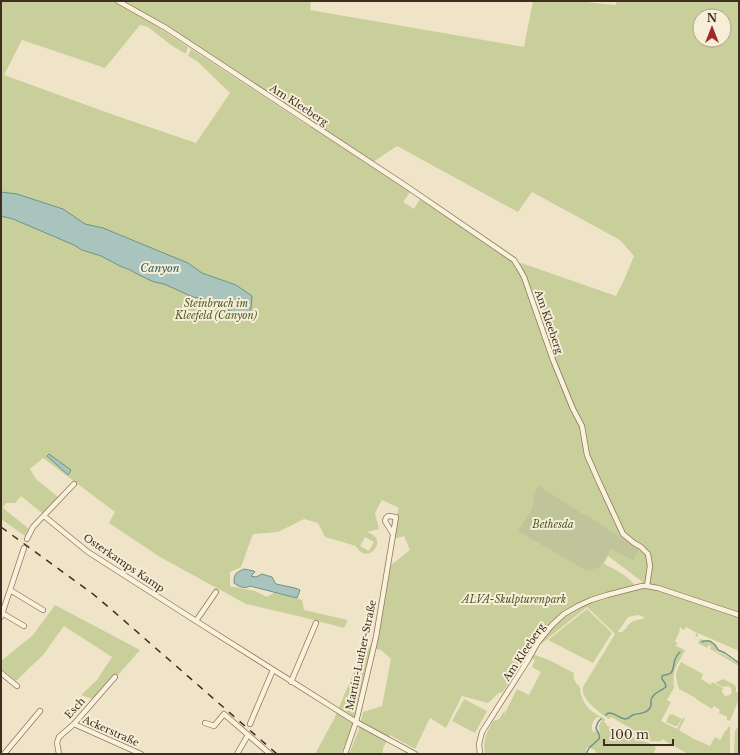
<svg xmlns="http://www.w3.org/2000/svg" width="740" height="755" font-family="'Libre Baskerville',serif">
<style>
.green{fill:#c9cf9b;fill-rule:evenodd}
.cemetery{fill:#bfc49a}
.water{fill:#a9c4bc;stroke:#6f938a}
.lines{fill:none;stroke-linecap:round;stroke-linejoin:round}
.stream{stroke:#6f938a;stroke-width:1.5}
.minor-casing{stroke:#8d765c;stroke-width:6}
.minor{stroke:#faf1dc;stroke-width:4.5}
.rail{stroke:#3d2e20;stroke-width:1.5;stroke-dasharray:7 7;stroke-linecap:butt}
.labels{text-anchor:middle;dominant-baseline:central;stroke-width:4;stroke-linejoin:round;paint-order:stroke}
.street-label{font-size:10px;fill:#3d2e20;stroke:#f7eed8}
.park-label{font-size:10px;font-style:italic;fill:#4d5a26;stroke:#f7eed8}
.water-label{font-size:11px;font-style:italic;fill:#2f5d5a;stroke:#f7eed8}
</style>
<rect width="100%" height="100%" fill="#f0e4c8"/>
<!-- green -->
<path class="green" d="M1,1H114L146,19L188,47L186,53H184L171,45L148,27L140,25L105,68L22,40L4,75L114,115L196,143L230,93L197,61L188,56L191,49L310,127L311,126L410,192L403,202L414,209L420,199L512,260L514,265L516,266L521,263L530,266L616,296L624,280L634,256L620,240L532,192L518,212L397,146L373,162L290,106L124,1H311L310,10L524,47L533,1H576L616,5V1H739V651L698,633V637L695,636L697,633L686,627L684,630L680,627L679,630L680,631L675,641L677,643L676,646L685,650C679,664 672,667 674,683L671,684H674V688L667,700L671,702L661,721L677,729L683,718L685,719L679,730L694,739L710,746L715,737L719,739L720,741L725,731H726L729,726L730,727V754H688L665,741V740L662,739V741C652,743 641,740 634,734L635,731L611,717L609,719C600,713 580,699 583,687L615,634L587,607L541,644L536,641L502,693L500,692L488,703L462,696L446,728L430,718L415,749L390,735L383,748V754H349L359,729L363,712L382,706L391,659L381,650L376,649C382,621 385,593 391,565L410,550L404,536L393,539L398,510L399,508L382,500L375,513L379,529L367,532C391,539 367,567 356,546L325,537L318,523L304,519L278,532L253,534L241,567L230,572V586L255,591L267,597L275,592L302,600L304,610L348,620L344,628L302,617L246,604L160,557L109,523L115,512L43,458L30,469L36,479L58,497L43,514L21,496L15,503H6L3,508L29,529L25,536L1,519ZM700,16H724V40H700ZM365,537L374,542L369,551L360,546ZM608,556L640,580L643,583L645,587L635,586C630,577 613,568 604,564ZM638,615L644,617L643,619C636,620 629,621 626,629H625L622,632H618L628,617Z
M55,605L140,650L96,700L81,695L97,680L112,657L64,626L43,655L16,681L1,669V661L33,635Z
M587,609L612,633L593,663L548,640Z
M700,639H701L704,641C711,640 715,645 717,652L723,654L738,663L739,666L710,649L711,646L709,645L707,648L698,643Z
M372,643L354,724L341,754H315L334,719L355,670Z
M535,655L549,660L574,673C572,679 576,683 580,687C580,697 586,709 596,714C598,716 602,717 605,719L604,722L607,724L606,725L630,739L633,737C639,740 653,743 656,748L653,754H596L595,750L587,747L585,754H485C483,740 486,733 493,721L499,719L505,710L504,715L517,689L529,695L541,672L532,667L535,660L532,658ZM597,717H599L602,719V721C598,724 599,729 600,733L598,731L593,732C590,726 593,721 597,717Z
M681,662L703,674L701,679L711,685L712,682L723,688L722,692L725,696L730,695L732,692L731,688L728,686L723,687L715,683L723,679L735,685L736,687V692L739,693V699L730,721L727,720V717L719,713L720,710L714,706L712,709L696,699V698L679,689C675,676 675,673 681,662Z
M464,699L487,711L475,733L452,721Z
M670,714L672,715V714L682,719L677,726H675L666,722Z
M739,725V754H734L735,731Z"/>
<!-- cemetery -->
<path class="cemetery" d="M539,486L586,516L591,518L639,549L633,560L611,549L600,567L587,571L518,531L532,510L535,492Z"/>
<!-- water -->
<path class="water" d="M1,192L17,194L63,209L85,224L103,228L188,263L202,273L236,285L252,296L251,309L241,321L240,316L237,312L230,311L199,298L193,297L164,284L154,282L139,275L130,270L120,266L101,256L82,250L74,245L13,219L1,216Z
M49,454L71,470L68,475L47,456Z
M244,569L254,571L255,572L251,576L256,577L262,574L272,577L276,584L295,588L300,590L297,598L250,586C245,589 239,587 234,583C234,573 236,573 244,569Z"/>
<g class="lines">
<!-- stream -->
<path class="stream" d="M702,642L704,641H710L715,645L718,650L725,653L739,663
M606,715L608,713C616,713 619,718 625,719C629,719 630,716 633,715C639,713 649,714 651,705C651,701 650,699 653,696C656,692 662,690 666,687L665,683L662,679V676C664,675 668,675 671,673C676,667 671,660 680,652
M586,754L589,748L599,739C601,735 597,732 596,728L598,722L601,719"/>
<defs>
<path id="minor" d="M118,1L166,28L406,186L514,260L519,268L524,277L553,360L573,409L582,426L587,455L598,480L623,534L634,543L641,547L648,554L650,566L647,586
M44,516L88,552L196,621L356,722L415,754
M27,539L33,527L74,484
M10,590L43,610
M2,613L24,626
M1,617L24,548
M196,621L216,592
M1,673L17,686
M291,682L316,623
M205,723L214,726L224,714L270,754
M74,724L141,754
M250,724L273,670
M4,754L40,711
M59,754L57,743L59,737L74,724L115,677
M237,754L248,735
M345,754L356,722L376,637L396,517L388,516L386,518L385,521L393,534
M480,754L479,744L482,732L528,660L538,642L552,625L564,614L578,606L591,600L607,595L642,586H647L658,588L739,615"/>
</defs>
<!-- minor casing -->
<use href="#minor" class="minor-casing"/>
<!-- minor -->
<use href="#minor" class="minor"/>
<!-- rail -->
<path class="rail" d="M1,527L93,594L112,610L277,754"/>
</g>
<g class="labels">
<!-- street labels -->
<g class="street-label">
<text transform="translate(299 105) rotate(33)">Am Kleeberg</text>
<text transform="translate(549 322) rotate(71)">Am Kleeberg</text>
<text transform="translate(124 563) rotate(34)">Osterkamps Kamp</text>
<text transform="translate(524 652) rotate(-56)">Am Kleeberg</text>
<text transform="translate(361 655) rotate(-78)">Martin-Luther-Straße</text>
<text transform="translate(75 708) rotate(-47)">Esch</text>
<text transform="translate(111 731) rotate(24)">Ackerstraße</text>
</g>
<!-- park labels -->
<g class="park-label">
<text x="216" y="303">Steinbruch im<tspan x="216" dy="12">Kleefeld (Canyon)</tspan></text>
<text x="553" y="524">Bethesda</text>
<text x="514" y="599">ALVA-Skulpturenpark</text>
</g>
<!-- water labels -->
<g class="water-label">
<text x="160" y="268">Canyon</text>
</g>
</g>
<!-- border -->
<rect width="740" height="755" fill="none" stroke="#3d2e20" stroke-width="4"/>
<!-- north arrow -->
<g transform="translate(712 28)"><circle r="19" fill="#f7eed8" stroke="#ada18e"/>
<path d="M0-3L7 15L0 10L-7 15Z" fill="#9e2a2b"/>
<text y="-6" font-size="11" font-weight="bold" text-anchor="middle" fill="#3d2e20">N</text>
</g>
<!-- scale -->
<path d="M604 739v6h69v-6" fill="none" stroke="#3d2e20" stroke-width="2"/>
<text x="610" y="739" font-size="12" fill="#3d2e20" stroke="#f7eed8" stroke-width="3" paint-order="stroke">100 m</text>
</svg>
